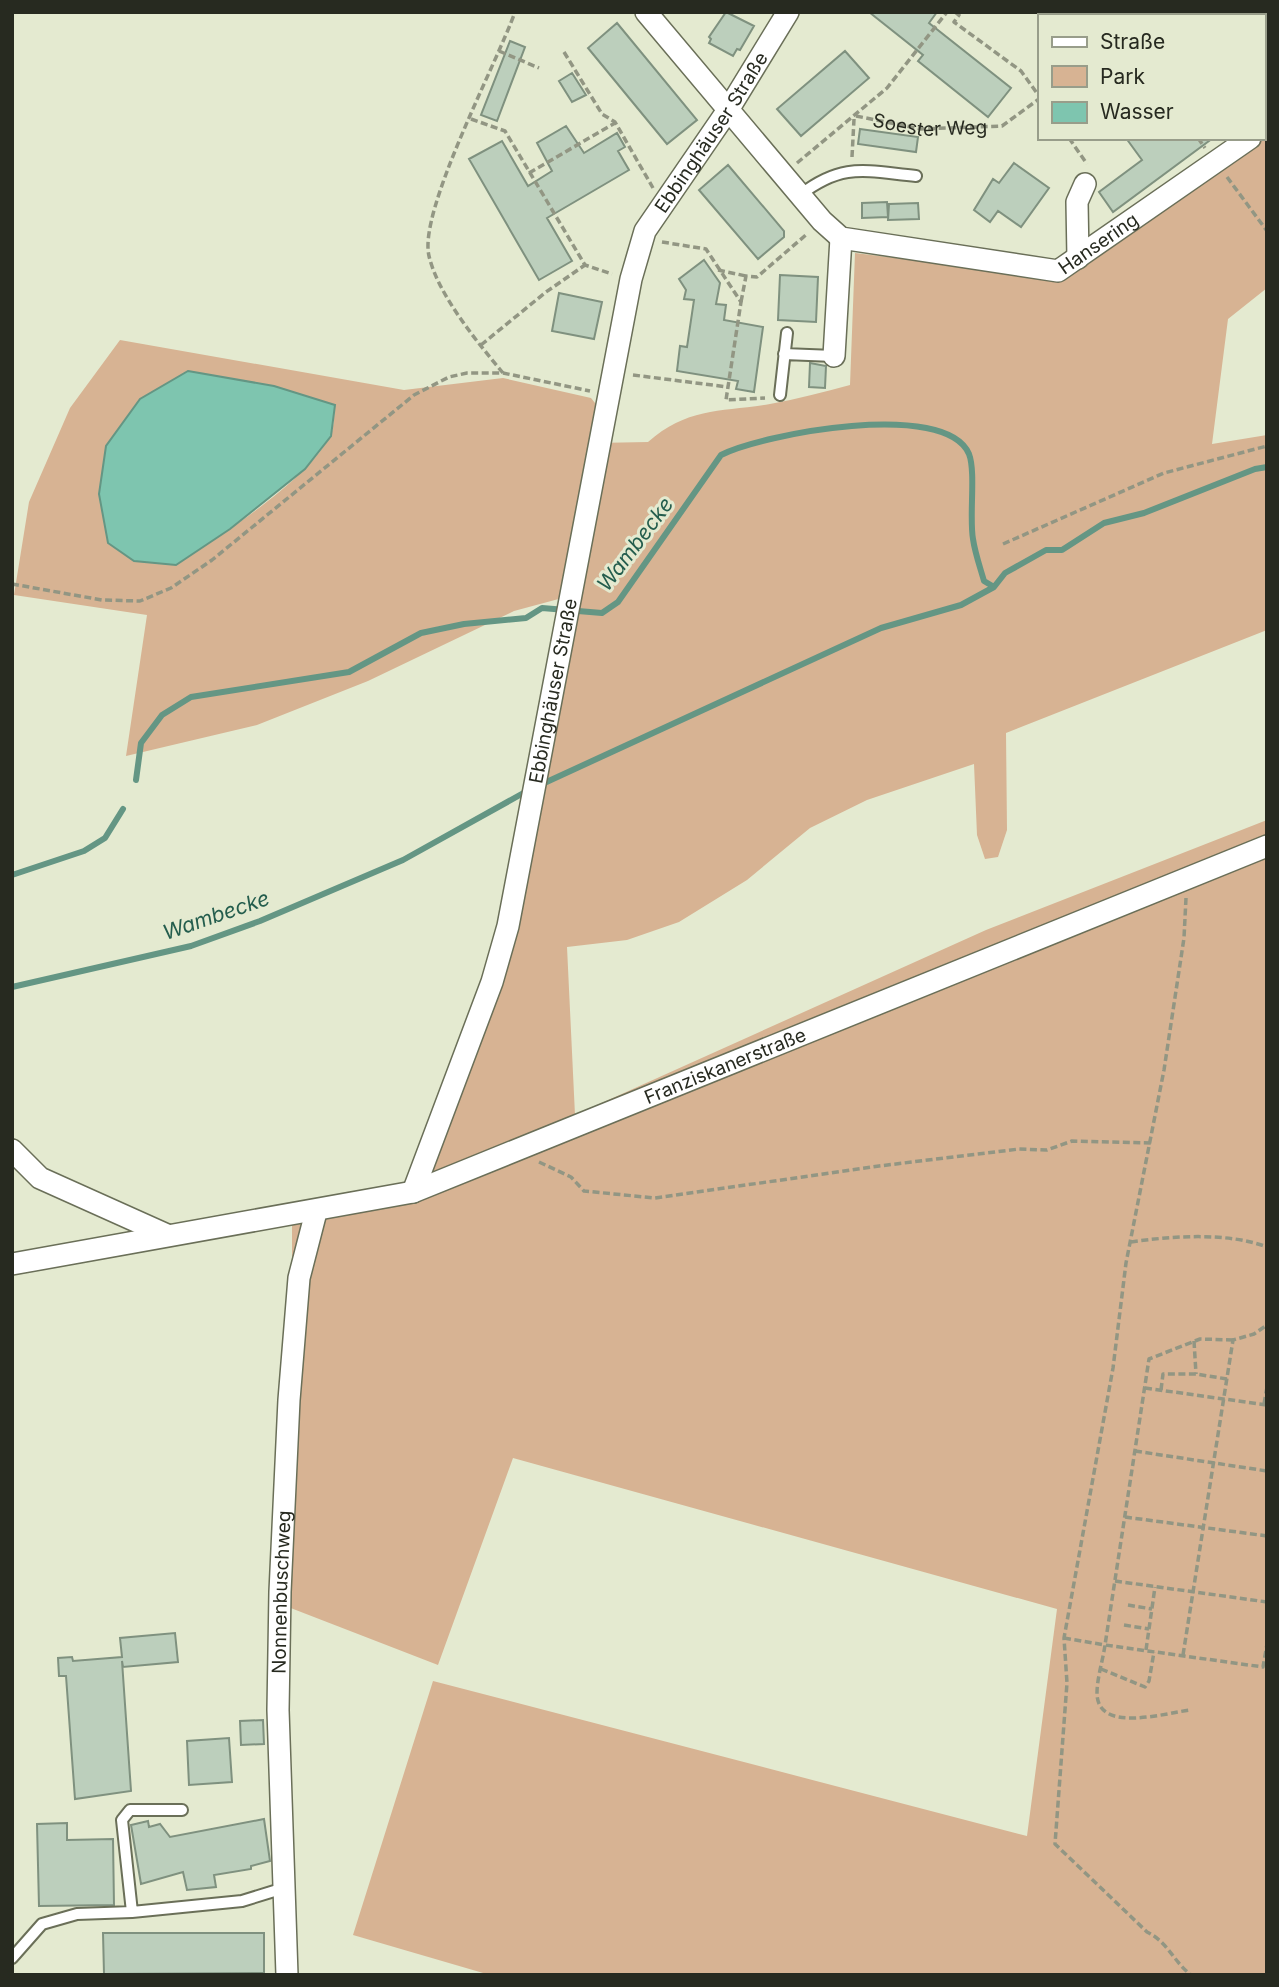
<svg xmlns="http://www.w3.org/2000/svg" width="1279" height="1987" font-family="Inter,sans-serif">
<style>
.green{fill:#d7b393;fill-rule:evenodd}
.water{fill:#7ec5af;stroke:#649684;stroke-width:2}
.lines{fill:none;stroke-linecap:round;stroke-linejoin:round}
.stream{stroke:#649684;stroke-width:6}
.building{fill:#bccfbc;stroke:#7f917f;stroke-width:2}
.service-casing{stroke:#6a6f58;stroke-width:14}
.minor-casing{stroke:#6a6f58;stroke-width:24}
.path{stroke:#929683;stroke-width:3.5;stroke-dasharray:7 3.5;stroke-linecap:butt}
.service{stroke:#fff;stroke-width:10}
.minor{stroke:#fff;stroke-width:21}
.labels{text-anchor:middle;dominant-baseline:central;stroke-width:6;stroke-linejoin:round;paint-order:stroke}
.street-label{font-size:19px;fill:#272a20;stroke:#e4ead0}
.water-label{font-size:21px;font-style:italic;fill:#245d4d;stroke:#e4ead0}
</style>
<rect width="100%" height="100%" fill="#e4ead0"/>
<!-- green -->
<path class="green" d="M1267,137V288L1228,319L1212,444L1267,435V630L1006,733L1007,830L998,857L985,859L977,835L974,764L867,800L810,828L747,880L679,922L627,940L567,947L575,1115L986,930L1267,820V1975H490L353,1935L433,1681L1027,1836L1057,1609L513,1458L438,1665L270,1600L292,1298V1223L407,1183L497,948L566,597L514,611L368,681L257,725L126,756L147,615L14,595L29,502L70,408L120,340L404,390L503,378L591,398L599,408L596,443L648,442C688,407 721,412 770,404C797,399 824,392 850,385L855,253L1065,279ZM188,371L274,386L335,406C334,415 334,429 330,437C302,485 222,534 176,565Z"/>
<!-- water -->
<path class="water" d="M188,371L274,386L335,405L331,436L305,469L230,529L176,565L134,561L108,543L99,494L106,446L140,399Z"/>
<g class="lines">
<!-- stream -->
<path class="stream" d="M136,780L141,743L162,715L191,697L349,672L421,633L464,624L526,618L542,608L602,613L618,602L721,455C762,434 946,399 969,454C976,472 969,517 973,539C975,553 980,567 984,581L994,587
M540,785L881,628L961,605L994,587L1005,573L1046,550H1062L1104,523L1144,513L1255,469L1267,467
M12,875L84,851L105,838L123,809
M12,987L191,946L260,921L403,860L527,791"/>
</g>
<!-- building -->
<path class="building" d="M726,12L754,26L740,50L737,49L733,56L709,43L711,39L709,37Z
M869,12H937L929,23L1011,88L988,117L918,61L923,55Z
M617,23L697,120L667,144L588,48Z
M510,41L525,47L497,121L481,115Z
M845,51L869,78L801,136L777,109Z
M572,73L586,95L572,102L559,81Z
M566,126L584,153L617,133L625,147L618,151L629,170L547,218L572,261L539,280L469,159L502,141L528,186L552,171L537,143Z
M860,129L918,137L916,152L858,144Z
M1126,138H1213L1113,212L1099,192L1142,160Z
M1014,163L1049,188L1021,227L998,211L990,222L974,210L993,179L999,183Z
M728,165L784,231V237L758,259L699,190Z
M887,202L888,217L862,218V203Z
M918,203L919,219L888,220L889,204Z
M704,260L720,283L716,304L726,305L724,320L763,327L754,392L736,389L738,381L677,371L680,346L687,347L694,300L684,299L686,290L679,279Z
M780,275L818,277L816,322L778,320Z
M559,293L602,302L594,339L552,331Z
M810,363L826,366L825,388L809,387Z
M175,1633L178,1662L123,1667L122,1661L131,1791L75,1799L66,1676H59L58,1658L72,1657L73,1661L122,1657L120,1638Z
M263,1720L264,1744L241,1745L240,1721Z
M229,1738L232,1782L189,1785L187,1741Z
M264,1819L270,1861L251,1866V1869L214,1875L216,1887L187,1890L183,1872L141,1884L131,1825L148,1821L149,1827L160,1824L170,1837Z
M67,1823V1840L113,1839L114,1905L39,1906L37,1824Z
M103,1933H264V1973L104,1974Z"/>
<g class="lines">
<defs>
<path id="service" d="M800,195C843,162 865,171 916,176
M784,354L834,356
M780,395L787,333
M132,1912L122,1820L130,1810H182
M12,1958L42,1924L77,1914L132,1912L242,1901L284,1888"/>
<g id="minor">
<path id="s2" d="M646,12L822,221L841,238L1058,271L1250,138"/>
<path d="M1263,129L1267,126"/>
<path d="M1078,258L1077,202L1085,184"/>
<path d="M834,356L841,238"/>
<path d="M12,1150L40,1178L167,1235"/>
<path id="s3" d="M413,1192L492,982L508,926L631,279L645,231L728,110L788,12"/>
<path id="s4" d="M12,1264L413,1192L1267,846"/>
<path id="s5" d="M287,1975L278,1710L280,1592L289,1400L299,1278L316,1212"/>
</g>
</defs>
<!-- service casing -->
<use href="#service" class="service-casing"/>
<!-- minor casing -->
<use href="#minor" class="minor-casing"/>
<!-- path -->
<g class="path">
<path d="M955,12L959,15L954,22L1021,71L1039,96"/>
<path d="M1106,12L1108,16"/>
<path d="M1209,12L1231,16"/>
<path d="M1166,16H1173"/>
<path d="M1198,16L1199,12"/>
<path d="M1263,21L1267,22"/>
<path d="M499,51L539,68"/>
<path d="M564,52L602,114L615,122L653,188"/>
<path id="s1" d="M856,116L921,129L1002,126L1039,99"/>
<path d="M471,119L505,131L585,265L612,274"/>
<path d="M1069,138L1087,164"/>
<path d="M1198,138L1205,148"/>
<path d="M852,157L854,119"/>
<path d="M797,163L887,88L947,12"/>
<path d="M529,173L615,123"/>
<path d="M1227,177L1267,231"/>
<path d="M662,242L706,249L741,302L726,400L765,398"/>
<path d="M718,270L746,276"/>
<path d="M741,302L746,276L757,277L807,234"/>
<path d="M481,345L546,292L585,265"/>
<path d="M503,373C478,343 438,295 429,256C418,211 497,63 515,12"/>
<path d="M633,375L728,387"/>
<path d="M1003,544L1164,473L1267,446"/>
<path d="M12,584L102,600L140,601L171,588L212,560L414,395L449,377L467,373H503L590,391"/>
<path d="M1186,898L1184,938L1164,1070L1126,1263L1113,1368L1064,1638L1067,1683L1055,1844L1147,1932C1168,1942 1173,1961 1191,1975"/>
<path d="M539,1162L571,1177L584,1191L655,1198L879,1166L1019,1149L1047,1150L1072,1141L1152,1143"/>
<path d="M1131,1242C1172,1236 1228,1232 1267,1247"/>
<path d="M1233,1340L1200,1339L1149,1359L1105,1645L1263,1667L1267,1644"/>
<path d="M1194,1341L1196,1374"/>
<path d="M1145,1388L1267,1405"/>
<path d="M1161,1390L1163,1374H1196L1227,1379"/>
<path d="M1264,1404L1267,1387"/>
<path d="M1135,1451L1267,1471"/>
<path d="M1125,1517L1267,1536"/>
<path d="M1115,1581L1267,1602"/>
<path d="M1128,1605L1152,1609"/>
<path d="M1124,1625L1149,1629"/>
<path d="M1064,1638L1105,1645C1103,1660 1097,1678 1097,1693C1097,1734 1165,1713 1190,1710"/>
<path d="M1146,1650L1155,1587"/>
<path d="M1183,1655L1233,1340L1254,1334L1267,1325"/>
<path d="M1101,1669L1145,1687L1149,1681L1154,1652"/>
</g>
<!-- service -->
<use href="#service" class="service"/>
<!-- minor -->
<use href="#minor" class="minor"/>
</g>
<g class="labels">
<!-- street labels -->
<g class="street-label">
<text stroke="none"><textPath href="#s1" startOffset="75">Soester Weg</textPath></text>
<text stroke="none"><textPath href="#s3" startOffset="1110">Ebbinghäuser Straße</textPath></text>
<text stroke="none"><textPath href="#s2" startOffset="567">Hansering</textPath></text>
<text stroke="none"><textPath href="#s3" startOffset="522">Ebbinghäuser Straße</textPath></text>
<text stroke="none"><textPath href="#s4" startOffset="744">Franziskanerstraße</textPath></text>
<text stroke="none"><textPath href="#s5" startOffset="383">Nonnenbuschweg</textPath></text>
</g>
<!-- water labels -->
<g class="water-label">
<text transform="translate(635 544) rotate(-53)">Wambecke</text>
<text transform="translate(216 915) rotate(-19)">Wambecke</text>
</g>
</g>
<!-- border -->
<rect width="1279" height="1987" fill="none" stroke="#272a20" stroke-width="28"/>
<!-- legend -->
<rect x="1038" y="14" width="228" height="126" fill="#e4ead0" stroke="#989d8a" stroke-width="2"/>
<rect x="1052" y="37" width="35" height="10" fill="#ffffff" stroke="#989d8a" stroke-width="2"/>
<text x="1100" y="49" font-size="21" fill="#272a20">Straße</text>
<rect x="1052" y="66" width="35" height="21" fill="#d7b393" stroke="#989d8a" stroke-width="2"/>
<text x="1100" y="84" font-size="21" fill="#272a20">Park</text>
<rect x="1052" y="102" width="35" height="21" fill="#7ec5af" stroke="#989d8a" stroke-width="2"/>
<text x="1100" y="119" font-size="21" fill="#272a20">Wasser</text>
</svg>
